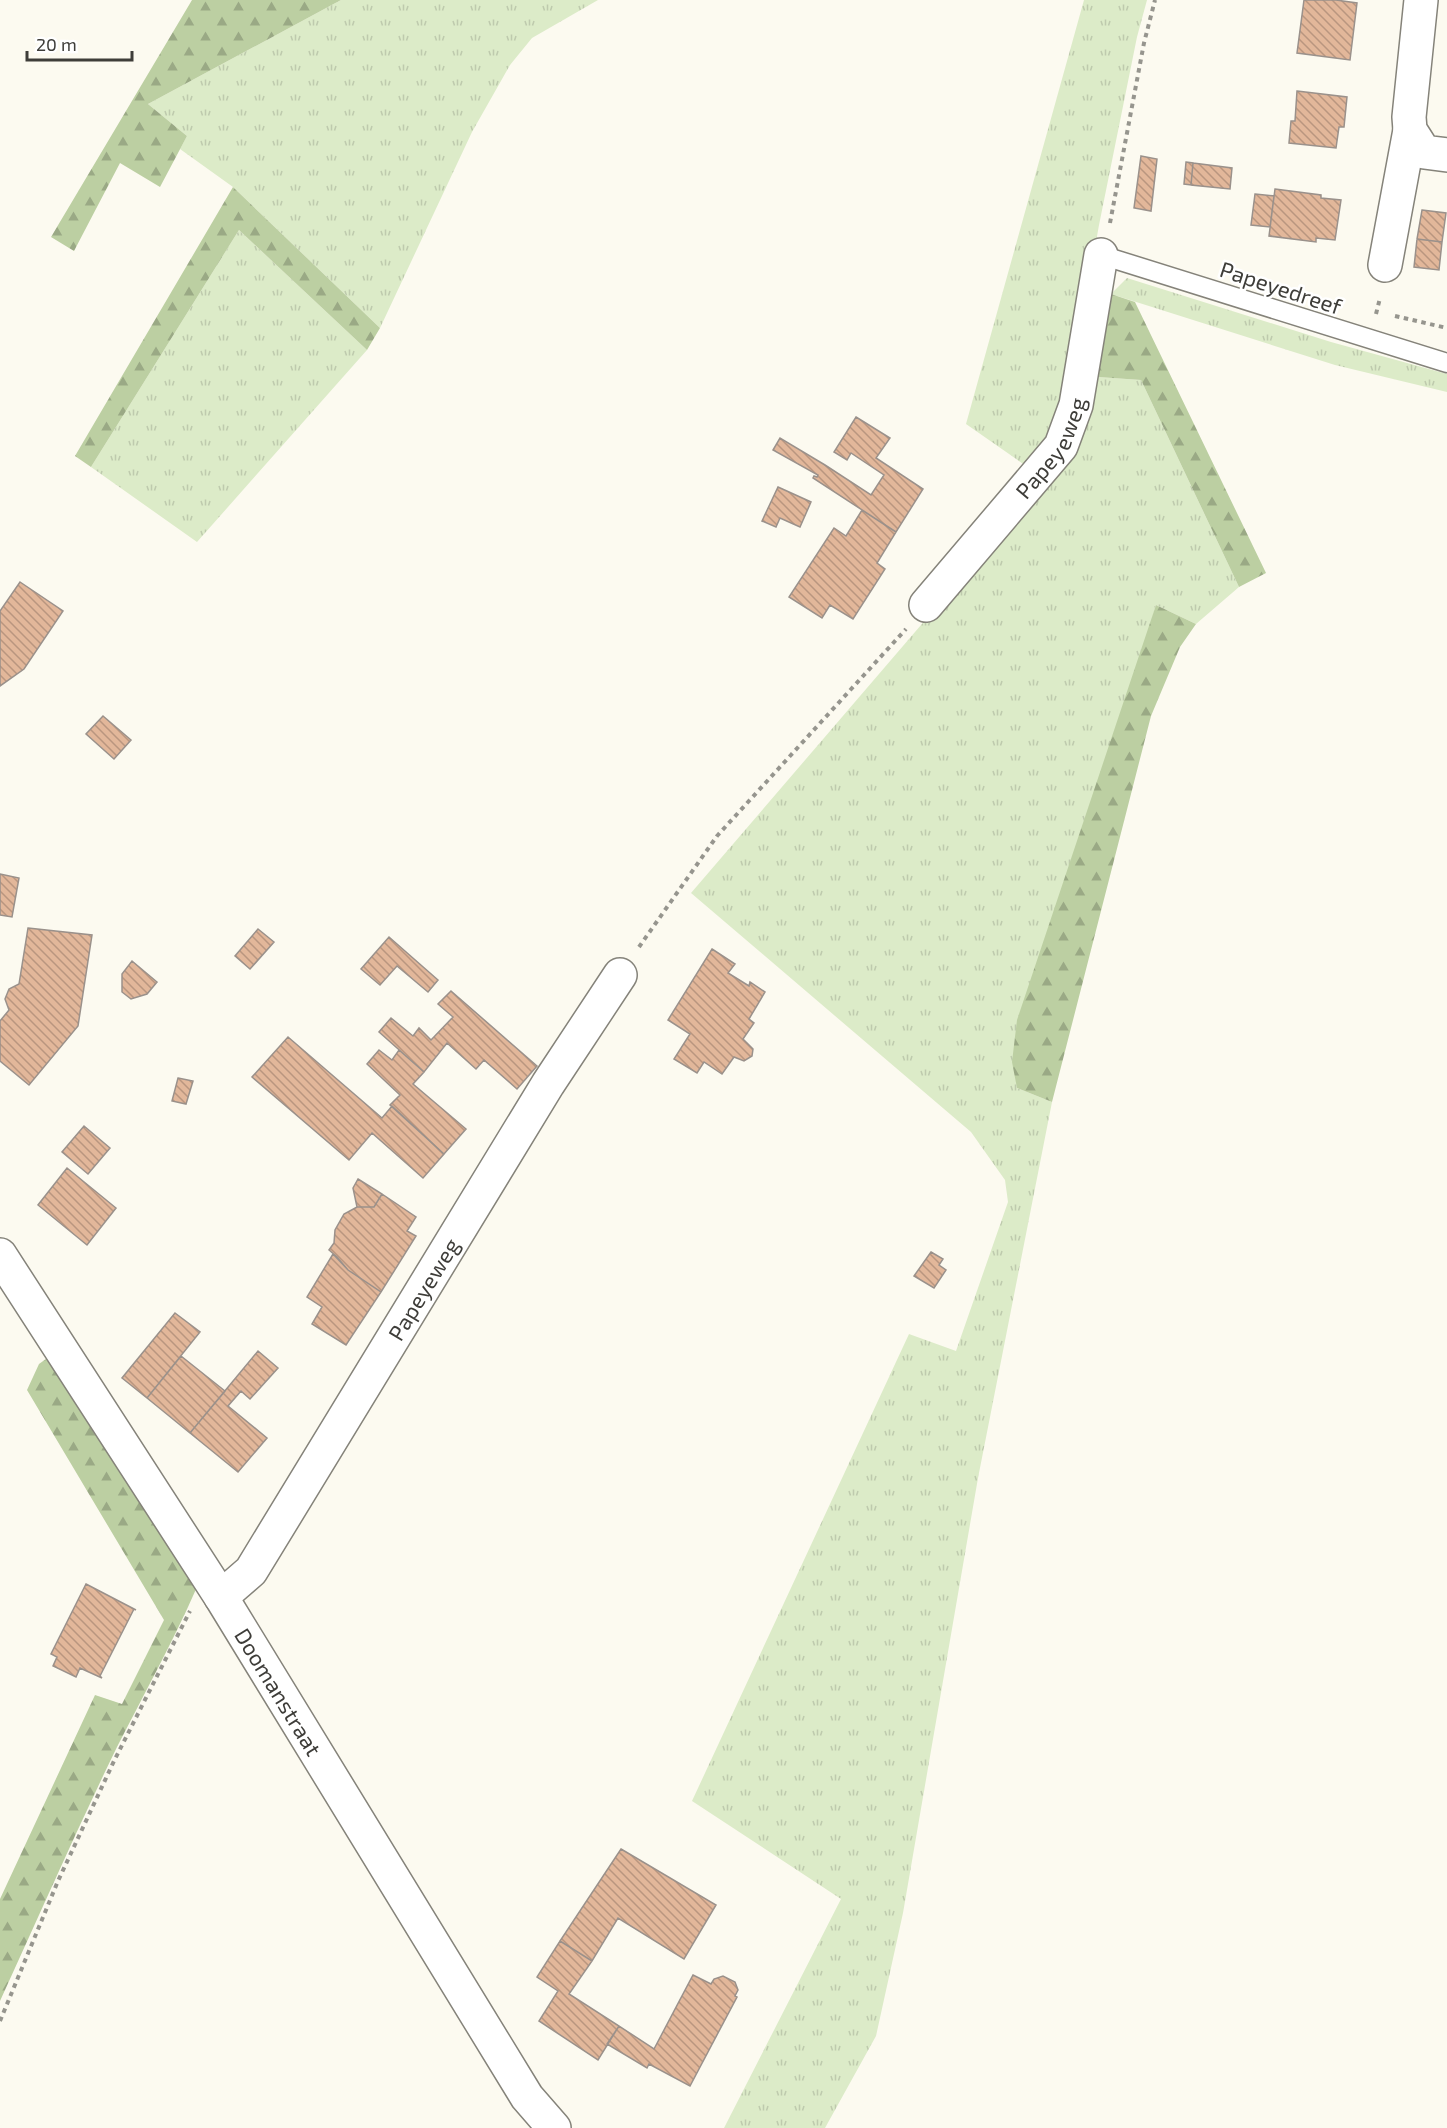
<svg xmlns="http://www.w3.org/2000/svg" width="1447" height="2128" font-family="'Exo 2',sans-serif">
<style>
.grass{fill:url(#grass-tufts)}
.forest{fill:url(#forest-firs)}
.building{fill:url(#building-back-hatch);stroke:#9a918b;stroke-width:1.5}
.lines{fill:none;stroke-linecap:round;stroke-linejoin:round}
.lane-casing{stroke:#85837a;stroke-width:21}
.street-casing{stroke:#85837a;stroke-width:36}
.path{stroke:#96958e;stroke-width:4;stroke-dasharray:4.5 4.5;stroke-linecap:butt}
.lane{stroke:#fff;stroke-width:18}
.street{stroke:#fff;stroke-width:33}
.labels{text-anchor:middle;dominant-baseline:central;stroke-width:5;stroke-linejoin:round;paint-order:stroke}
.street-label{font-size:22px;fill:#3e3d39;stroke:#fff}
</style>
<defs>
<pattern id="grass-tufts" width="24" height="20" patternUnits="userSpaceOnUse" patternTransform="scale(1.5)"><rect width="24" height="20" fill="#dcebc8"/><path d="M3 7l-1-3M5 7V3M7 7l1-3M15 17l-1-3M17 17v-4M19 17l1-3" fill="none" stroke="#becaad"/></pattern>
<pattern id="forest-firs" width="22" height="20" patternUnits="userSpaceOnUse" patternTransform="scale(1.5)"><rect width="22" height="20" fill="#bccfa2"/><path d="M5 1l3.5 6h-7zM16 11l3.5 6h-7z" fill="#9aa985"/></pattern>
<pattern id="building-back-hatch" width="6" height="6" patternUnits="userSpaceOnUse" patternTransform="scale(1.5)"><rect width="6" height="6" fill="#e2b79a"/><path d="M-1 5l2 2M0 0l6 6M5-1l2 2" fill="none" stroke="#b9967f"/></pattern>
</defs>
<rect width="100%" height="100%" fill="#fcfaf0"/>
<!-- grass -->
<path class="grass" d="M341,0H598L532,38L510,65L472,132L380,328L233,187L180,149L187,136L148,104Z
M1084,0H1147L1137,37L1099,225L1066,411L1029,468L966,424Z
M239,230L367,350L197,542L91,467Z
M1127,278L1331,342L1447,374V392L1335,365L1111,294Z
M1098,377L1141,380L1239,587L1196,624L1156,605L1017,1088L1052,1102L978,1478L903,1913L876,2036L825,2128H724L841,1899L692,1801L909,1334L956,1351L1008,1202L1005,1180L971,1132L691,893L1072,449Z"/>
<!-- forest -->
<path class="forest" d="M192,0H341L148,104L187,136L160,187L120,163L74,251L51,237Z
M233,187L380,328L367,350L239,230L91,467L75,456Z
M1111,294L1135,302L1266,573L1239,587L1141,380L1098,377Z
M1156,605L1196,624L1180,647L1151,716L1052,1102L1017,1088L1012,1062L1017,1020Z
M50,1356L197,1587C173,1642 144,1694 117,1747C76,1831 39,1916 0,2001V1899L95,1695L122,1704L164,1620L27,1390L39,1364Z"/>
<!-- building -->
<path class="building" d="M1304,0H1336L1357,3L1350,60L1297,53Z
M1297,91L1347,97L1344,127H1339L1336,148L1289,143L1291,121H1295Z
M1141,156L1157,159L1151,211L1134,208Z
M1186,162L1193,163L1191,185L1184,184Z
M1193,163L1232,168L1230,189L1191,185Z
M1275,189L1321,195V198L1341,200L1335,240L1316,238V242L1269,236Z
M1255,194L1274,196L1270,227L1251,225Z
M1422,210L1446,213L1442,242L1417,239Z
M1417,239L1442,242L1439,270L1414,267Z
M856,417L890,438L876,458L923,489L896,532L813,478L814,476L817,477L818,475L773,450L780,438L825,465L871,495L884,475L851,453L847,460L834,452Z
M778,487L811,502L800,527L780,518L776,527L762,521Z
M862,510L896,532L877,563L885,569L853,619L830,605L822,618L789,597L834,528L846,536Z
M20,582L63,611L24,669L0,686V611Z
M103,716L131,740L114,759L86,734Z
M0,874L19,878L12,917L0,915Z
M28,928L92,935L78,1026L29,1085L0,1061V1021L9,1010L5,999L9,989L19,984Z
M258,929L274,942L250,969L235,956Z
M389,937L438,980L428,992L397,966L380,985L361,969Z
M712,949L735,964L728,973L749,986L750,982L765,992L749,1019L754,1023L743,1039L753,1049L752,1056L744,1061L734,1057L722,1074L704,1062L697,1073L674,1059L690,1034L668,1020Z
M132,961L157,982L147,994L131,999L122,992V974Z
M451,991L537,1066L517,1089L484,1060L476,1069L447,1043L424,1072L379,1032L391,1018L413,1036L419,1028L431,1040L453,1017L438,1004Z
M288,1037L382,1118L392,1106L444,1154L423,1178L372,1133L349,1160L252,1077Z
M379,1050L392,1060L399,1050L424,1072L413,1084L466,1129L444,1154L390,1105L400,1095L367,1064Z
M178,1078L193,1081L186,1104L172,1101Z
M84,1126L110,1148L88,1174L62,1152Z
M67,1168L116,1208L87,1245L38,1205Z
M358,1179L382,1194L374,1207H357L353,1188Z
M382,1194L416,1217L407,1231L416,1236L381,1292L348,1270L337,1257L329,1250L334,1243L335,1230L344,1214L357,1207H374Z
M931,1252L943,1259L939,1265L946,1270L934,1288L914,1276Z
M333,1254L348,1270L381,1292L346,1345L312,1324L322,1307L307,1297Z
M175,1313L200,1332L147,1398L122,1378Z
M258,1351L278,1368L250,1399L241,1391L228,1406L267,1438L238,1472L190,1433Z
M181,1356L225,1391L190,1433L147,1398Z
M86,1584L136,1610L134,1609L100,1676L102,1678L80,1668L76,1677L53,1666L57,1657L51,1654Z
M621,1849L716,1905L684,1959L618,1918L592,1961L560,1941Z
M560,1941L592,1961L569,1994L619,2026L598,2060L539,2021L558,1991L537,1977Z
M693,1975L711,1984L714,1979L723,1976L735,1982L738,1990L735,1996L737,1997L690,2086L649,2064L647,2068L607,2044L619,2026L654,2049Z"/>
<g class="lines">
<defs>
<path id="lane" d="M1101,255L1447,363"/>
<g id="street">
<path d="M1421,0L1409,117L1410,130L1424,152L1447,155"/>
<path d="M1385,265L1410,130"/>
<path id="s1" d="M926,605L1061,446L1076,405L1101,255"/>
<path id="s2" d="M0,1255L221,1597L527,2097L554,2128"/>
<path id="s3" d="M221,1597L251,1571L548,1084L620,975"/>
</g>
</defs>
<!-- lane casing -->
<use href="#lane" class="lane-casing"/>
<!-- street casing -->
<use href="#street" class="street-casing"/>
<!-- path -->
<path class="path" d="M1110,223L1144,43L1155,0
M1376,314L1380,298
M1395,316L1447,328
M639,947L717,836L906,629
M0,2021L58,1881L114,1761L190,1611"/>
<!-- lane -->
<use href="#lane" class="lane"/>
<!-- street -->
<use href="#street" class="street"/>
</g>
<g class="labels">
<!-- street labels -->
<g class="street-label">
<text transform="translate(1281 287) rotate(18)">Papeyedreef</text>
<text stroke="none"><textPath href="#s1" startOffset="202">Papeyeweg</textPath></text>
<text stroke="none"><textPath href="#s3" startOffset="370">Papeyeweg</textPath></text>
<text stroke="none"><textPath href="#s2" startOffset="518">Doomanstraat</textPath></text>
</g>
</g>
<!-- scale -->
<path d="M27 51v9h105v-9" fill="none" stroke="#3e3d39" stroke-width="3"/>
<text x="36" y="51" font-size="18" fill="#3e3d39" stroke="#ffffff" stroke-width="4.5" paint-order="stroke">20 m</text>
</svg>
